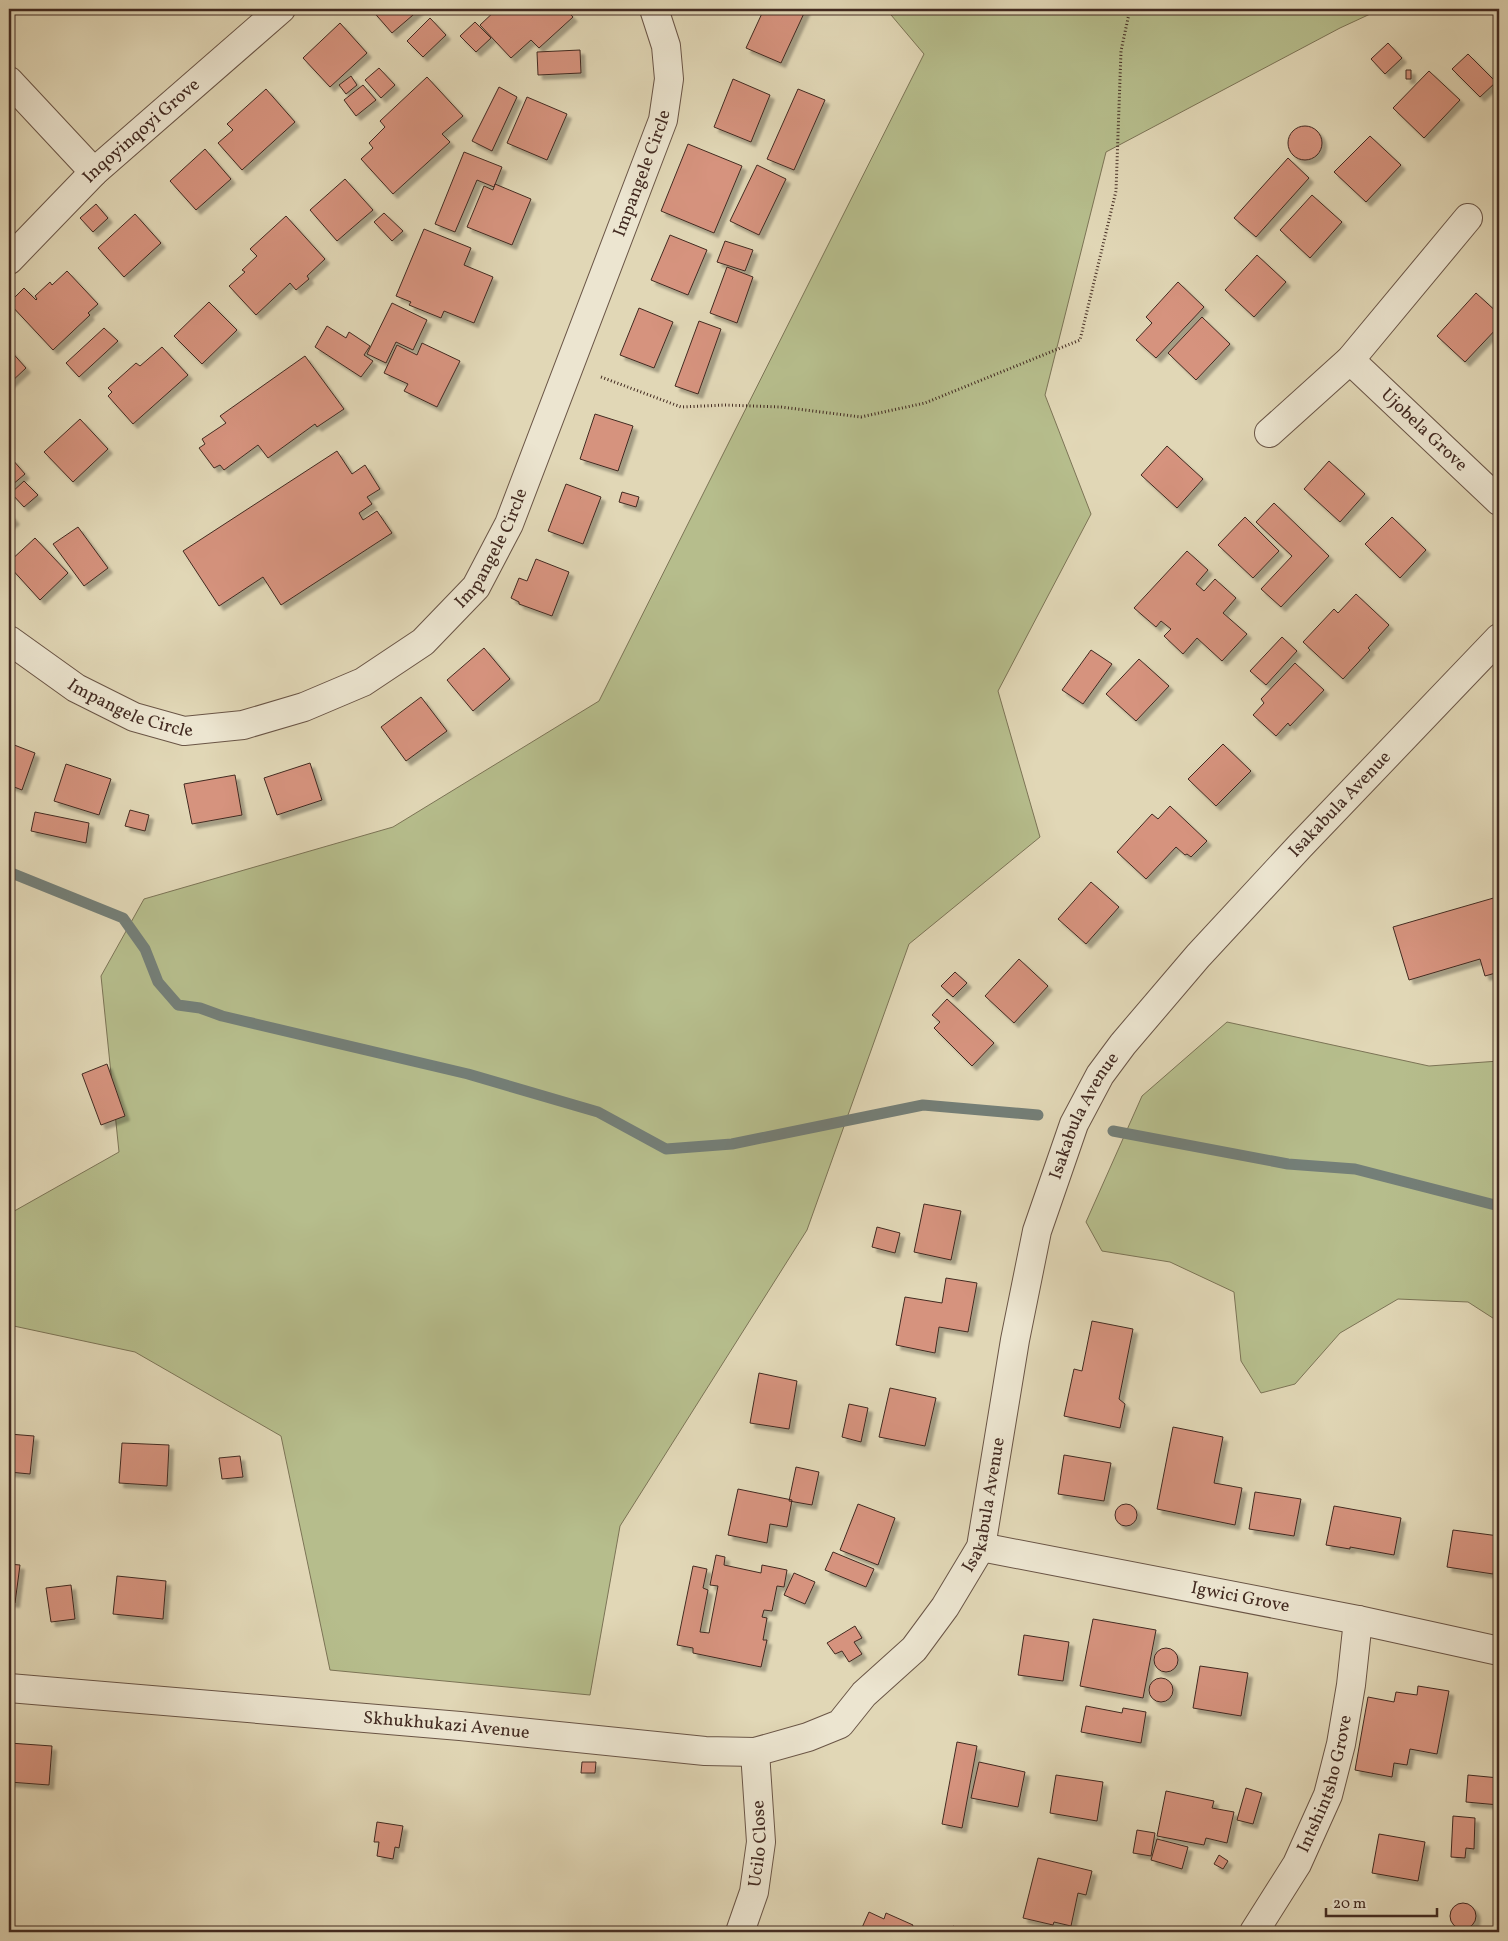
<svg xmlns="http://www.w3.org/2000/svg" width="1508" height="1941" font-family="Vollkorn,serif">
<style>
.green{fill:#b6bd8c;stroke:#7c7456}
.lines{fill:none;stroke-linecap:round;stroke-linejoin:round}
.stream{stroke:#747f78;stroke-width:11}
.building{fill:#d6937e;stroke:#422a21;filter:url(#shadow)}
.street-casing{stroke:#6a5546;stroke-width:30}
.path{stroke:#422a21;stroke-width:3;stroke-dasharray:1 2.5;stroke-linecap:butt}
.street{stroke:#ece5d0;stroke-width:28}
.labels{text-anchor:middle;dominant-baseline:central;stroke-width:5;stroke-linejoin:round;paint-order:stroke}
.street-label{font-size:18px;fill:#422a21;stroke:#ece5d0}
</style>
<defs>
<filter id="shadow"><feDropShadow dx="4.5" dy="4.5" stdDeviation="1" flood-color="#0004"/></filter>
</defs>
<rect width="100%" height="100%" fill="#e1d7b6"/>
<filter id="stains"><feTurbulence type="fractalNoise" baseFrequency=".004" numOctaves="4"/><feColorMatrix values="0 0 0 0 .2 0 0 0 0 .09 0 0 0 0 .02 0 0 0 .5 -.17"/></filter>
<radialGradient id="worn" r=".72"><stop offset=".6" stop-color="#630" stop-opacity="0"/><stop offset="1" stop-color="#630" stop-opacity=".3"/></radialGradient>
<!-- green -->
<path class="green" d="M886,9H1381L1340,28L1106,152L1045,395L1091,514L998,691L1040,837L909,944L807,1230L620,1526L590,1695L330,1670L281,1436L135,1352L9,1325V1214L119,1152L101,976L144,899L393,827L599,701L924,54Z
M1227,1022L1429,1066L1499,1061V1322L1468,1302L1398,1299L1340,1333L1295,1384L1261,1393L1241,1361L1234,1292L1170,1262L1102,1251L1086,1222L1142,1096Z"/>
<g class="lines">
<!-- stream -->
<path class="stream" d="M9,872L123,918L145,949L158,982L178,1005L200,1008L222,1016L468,1074L598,1112L666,1149L732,1144L923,1105L1038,1115
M1113,1131L1288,1164L1355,1169L1499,1206"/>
</g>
<!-- building -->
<path class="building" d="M371,9H420L392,33Z
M497,9H565L573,17L539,48L531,40L511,58L480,25Z
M764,9H806L781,63L746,48Z
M430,18L446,35L423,57L407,41Z
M475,22L491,38L476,52L460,36Z
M340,23L367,53L330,87L303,58Z
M1388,43L1402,58L1385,74L1371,59Z
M580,50L581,73L538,75L537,52Z
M1468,54L1496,82L1480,97L1452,69Z
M379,68L395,85L381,98L365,80Z
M1406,70H1411V79H1406Z
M1429,71L1460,100L1424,138L1393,108Z
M351,76L357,85L346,94L339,85Z
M427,77L463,116L442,134L450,142L393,194L361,159L373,148L369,143L385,127L380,121Z
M733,79L770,95L751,142L714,127Z
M363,85L376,100L356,116L344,100Z
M499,87L517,97L492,151L472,141Z
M266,89L295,122L242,170L218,143L233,130L227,124Z
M798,89L825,100L794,170L767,159Z
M527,97L567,114L547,160L507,143Z
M1288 143a17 17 0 1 1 34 0a17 17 0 1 1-34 0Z
M1370,136L1401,165L1366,202L1334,172Z
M688,144L742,166L714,233L661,211Z
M205,149L231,179L196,210L170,181Z
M464,152L502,167L494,187L477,180L455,232L435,224Z
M1288,158L1309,178L1256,237L1234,218Z
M757,165L786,179L759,235L730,221Z
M345,179L373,210L337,241L310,210Z
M495,184L531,199L512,245L467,227L484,186L493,190Z
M1312,195L1342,222L1310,258L1280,230Z
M96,204L108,218L93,232L80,218Z
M384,213L403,231L392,241L374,222Z
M135,214L161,243L124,277L98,248Z
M286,216L325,259L307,276L309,279L296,290L290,283L256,315L229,286L245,272L242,270L257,256L250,249Z
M424,229L471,248L464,265L493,277L474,323L444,311L441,318L409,305L411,302L396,296Z
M670,235L707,250L688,295L651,280Z
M725,241L753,250L745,271L717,262Z
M1257,255L1286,282L1254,317L1225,290Z
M727,267L753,277L737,323L710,313Z
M67,271L98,304L88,313L90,315L53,350L9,303L24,288L36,300L37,299L35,296L50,282L52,285Z
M1178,282L1204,307L1156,358L1136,340L1152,323L1146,317Z
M1476,293L1499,314V326L1465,362L1437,336Z
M209,302L237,330L202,364L174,336Z
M392,303L427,320L413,350L396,342L386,363L367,354Z
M639,308L673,322L654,368L620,355Z
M1202,317L1230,344L1196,380L1168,353Z
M699,321L721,329L698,394L675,386Z
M327,326L346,338L349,332L370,346L364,355L373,361L361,377L315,347Z
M104,328L118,341L79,377L66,363Z
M422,343L460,361L437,407L404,391L408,384L384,373L397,345L417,355Z
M162,347L188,375L133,424L108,396L112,392L108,388L136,363L140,366Z
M9,349L26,368L9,384Z
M305,356L344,409L317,427L315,424L268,458L258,445L224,470L220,465L214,468L199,448L205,444L202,439L226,423L220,416Z
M595,414L633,426L618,471L580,459Z
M80,419L108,449L73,482L44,452Z
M1167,446L1203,479L1177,508L1141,475Z
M337,451L352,474L365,465L380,489L367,497L372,504L359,513L363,520L377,511L392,533L281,605L263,577L219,606L183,551Z
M12,459L25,474L12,485L9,482V462Z
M1329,461L1365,494L1340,522L1304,489Z
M24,481L38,495L24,507L11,493Z
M566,484L601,497L583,544L548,531Z
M622,492L639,497L636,507L619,502Z
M1274,503L1329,556L1281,607L1261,589L1292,556L1256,522Z
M9,513L15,520L9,525Z
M1245,517L1279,551L1253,578L1218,545Z
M1392,517L1426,550L1400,578L1365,544Z
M78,527L108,568L84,586L53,544Z
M35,538L68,573L40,600L9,566V562Z
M1187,551L1208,570L1196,584L1204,591L1215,579L1236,598L1223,613L1247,634L1222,661L1197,638L1183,654L1164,636L1171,629L1161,621L1156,627L1134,608Z
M536,559L569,572L552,616L519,604V602L511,598L519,578L527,581Z
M1356,594L1389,625L1368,648L1370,650L1343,679L1303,642L1334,609L1338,613Z
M1282,637L1297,651L1266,685L1250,671Z
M484,648L510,679L473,711L447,680Z
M1091,650L1112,664L1083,704L1062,690Z
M1139,659L1169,686L1136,721L1106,694Z
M1295,663L1324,690L1290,726L1288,723L1276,736L1253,715L1264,703L1261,699Z
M421,697L447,731L406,761L381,727Z
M9,743L35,753L22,790L9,785Z
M1223,744L1251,771L1216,806L1188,779Z
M310,763L322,800L277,815L264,778Z
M66,764L111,779L99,815L54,801Z
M235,775L242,815L192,824L184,784Z
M1170,806L1207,841L1191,857L1187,854L1185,855L1176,847L1146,879L1117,852L1152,814L1158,819Z
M130,810L149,815L145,831L125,826Z
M35,812L89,823L86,843L31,831Z
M1091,882L1119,907L1086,944L1058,919Z
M1497,897L1499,906V972L1485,976L1480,959L1409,980L1393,927Z
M1019,959L1048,986L1014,1023L985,996Z
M955,972L967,983L953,997L941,986Z
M947,999L994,1043L972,1066L934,1028L940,1022L932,1015Z
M107,1064L125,1116L101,1125L82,1074Z
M924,1204L961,1211L951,1260L914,1252Z
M877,1227L900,1233L895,1253L872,1247Z
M946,1278L977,1283L968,1332L939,1327L935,1353L896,1345L905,1297L942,1303Z
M1092,1321L1133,1329L1119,1399L1125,1404L1120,1428L1064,1416L1074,1369L1082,1371Z
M759,1373L797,1381L789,1429L750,1423Z
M890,1388L936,1398L925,1446L879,1437Z
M849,1404L868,1408L861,1442L842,1437Z
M1173,1427L1223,1437L1214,1483L1242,1488L1235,1525L1157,1509Z
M9,1434L34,1436L30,1474L9,1472Z
M122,1443L169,1445L167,1486L119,1483Z
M1064,1455L1111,1463L1104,1501L1058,1494Z
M240,1456L243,1477L222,1479L219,1458Z
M796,1467L819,1472L812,1505L789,1501Z
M738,1489L792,1500L787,1527L770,1524L767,1543L728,1535Z
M1255,1492L1301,1499L1294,1536L1249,1529Z
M858,1504L895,1518L878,1565L840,1550Z
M1115 1515a11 11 0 1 1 22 0a11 11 0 1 1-22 0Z
M1334,1506L1401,1518L1394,1555L1350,1547V1549L1326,1545Z
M1453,1530L1499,1536L1493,1574L1447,1567Z
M833,1552L874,1569L866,1587L825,1570Z
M716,1555L725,1557L724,1565L761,1573L762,1565L787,1570L784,1587L777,1586L772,1611L764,1610L762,1617L767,1618L763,1640H767L761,1667L693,1653V1648L677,1645L693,1566L707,1569L703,1588L708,1590L700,1632L709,1633L718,1586L710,1585Z
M9,1564L20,1565L15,1603L9,1602Z
M794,1573L815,1582L805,1604L784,1595Z
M117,1576L166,1581L163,1619L113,1614Z
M71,1585L75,1619L51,1622L46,1588Z
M1093,1619L1156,1630L1143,1698L1080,1686Z
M855,1626L862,1638L854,1642L862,1654L849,1662L842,1651L835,1654L827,1643Z
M1024,1635L1069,1642L1063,1681L1018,1675Z
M1154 1660a12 12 0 1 1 24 0a12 12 0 1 1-24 0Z
M1200,1666L1248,1673L1241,1716L1193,1708Z
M1149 1690a12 12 0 1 1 24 0a12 12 0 1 1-24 0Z
M1418,1686L1449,1691L1437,1754L1410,1749L1407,1765L1394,1763L1392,1777L1355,1770L1368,1697L1394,1702L1396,1692L1417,1695Z
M1086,1706L1122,1713L1123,1708L1146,1712L1141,1743L1081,1732Z
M957,1742L977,1746L962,1828L942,1824Z
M9,1743L52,1746L49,1785L9,1782Z
M582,1762H596L595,1773H581Z
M979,1762L1025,1772L1018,1807L971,1798Z
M1056,1775L1103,1782L1097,1821L1050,1813Z
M1468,1775L1499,1778V1805L1466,1802Z
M1246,1788L1262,1793L1253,1824L1237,1820Z
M1166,1791L1214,1801L1212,1808L1234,1812L1227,1843L1206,1838L1204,1845L1157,1836Z
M1453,1816L1475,1818L1474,1849L1466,1848L1465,1858L1451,1857Z
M377,1822L403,1826L399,1848L395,1847L393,1859L377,1856L379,1842H374Z
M1137,1830L1155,1833L1151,1856L1133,1853Z
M1379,1834L1425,1842L1418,1881L1372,1873Z
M1157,1839L1188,1847L1182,1869L1151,1860Z
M1219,1855L1228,1861L1223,1869L1214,1864Z
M1038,1858L1092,1871L1086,1895L1078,1893L1071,1926L1054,1922L1053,1925L1023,1918Z
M1450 1916a13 13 0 1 1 26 0a13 13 0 1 1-26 0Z
M869,1912L884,1919L886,1913L913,1925L910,1932H860Z
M953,1926L965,1932H950Z"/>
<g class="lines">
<defs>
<g id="street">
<path d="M9,81L94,172"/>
<path id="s1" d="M9,260L94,172L281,9"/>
<path id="s2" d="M1350,360L1499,501"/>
<path d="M1269,433L1350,360L1468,218"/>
<path id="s3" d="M9,640L76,688L134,717L184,731L243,725L304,707L363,682L423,642L476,587L509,524L663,120L669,79L666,46L654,9"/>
<path id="s4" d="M981,1547L1358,1620L1499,1651"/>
<path id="s5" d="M9,1688L460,1726L705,1751L755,1752L808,1737L840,1724L864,1694L914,1649L945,1607L981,1547L1015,1340L1037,1231L1074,1124L1100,1075L1123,1044L1198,956L1300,846L1499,638"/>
<path id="s6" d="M740,1932L754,1892L761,1842L755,1752"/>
<path id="s7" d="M1254,1932L1297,1864L1328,1795L1341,1744L1351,1685L1358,1620"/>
</g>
</defs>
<!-- street casing -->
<use href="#street" class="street-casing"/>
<!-- path -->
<path class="path" d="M601,377L681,407L725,405L781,407L861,417L925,403L1080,340L1116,191L1121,51L1130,9"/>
<!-- street -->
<use href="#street" class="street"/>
</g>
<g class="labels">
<!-- street labels -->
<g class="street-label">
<text stroke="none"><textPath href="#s1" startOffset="185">Inqoyinqoyi Grove</textPath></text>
<text stroke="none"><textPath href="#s3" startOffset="981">Impangele Circle</textPath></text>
<text stroke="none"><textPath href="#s2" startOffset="102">Ujobela Grove</textPath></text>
<text stroke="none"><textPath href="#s3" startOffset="576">Impangele Circle</textPath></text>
<text stroke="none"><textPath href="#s3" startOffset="141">Impangele Circle</textPath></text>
<text stroke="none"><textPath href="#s5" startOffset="1918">Isakabula Avenue</textPath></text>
<text stroke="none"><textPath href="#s5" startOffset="1512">Isakabula Avenue</textPath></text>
<text stroke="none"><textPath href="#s5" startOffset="1108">Isakabula Avenue</textPath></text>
<text stroke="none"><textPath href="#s4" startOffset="264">Igwici Grove</textPath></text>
<text stroke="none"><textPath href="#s5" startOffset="439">Skhukhukazi Avenue</textPath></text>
<text stroke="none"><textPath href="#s7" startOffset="166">Intshintsho Grove</textPath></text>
<text stroke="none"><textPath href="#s6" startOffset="91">Ucilo Close</textPath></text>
</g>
</g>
<!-- margin -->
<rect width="1508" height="1941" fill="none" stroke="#e1d7b6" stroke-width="30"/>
<rect x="10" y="10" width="1488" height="1921" fill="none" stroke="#422a21" stroke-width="2.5"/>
<rect x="15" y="15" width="1478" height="1911" fill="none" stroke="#422a21"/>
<!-- scale -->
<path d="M1326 1908v8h111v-8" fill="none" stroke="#422a21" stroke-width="2.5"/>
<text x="1333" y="1908" font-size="15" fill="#422a21" stroke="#ece5d0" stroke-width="4" paint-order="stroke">20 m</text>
<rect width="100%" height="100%" filter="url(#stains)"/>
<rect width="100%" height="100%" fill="url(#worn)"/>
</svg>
